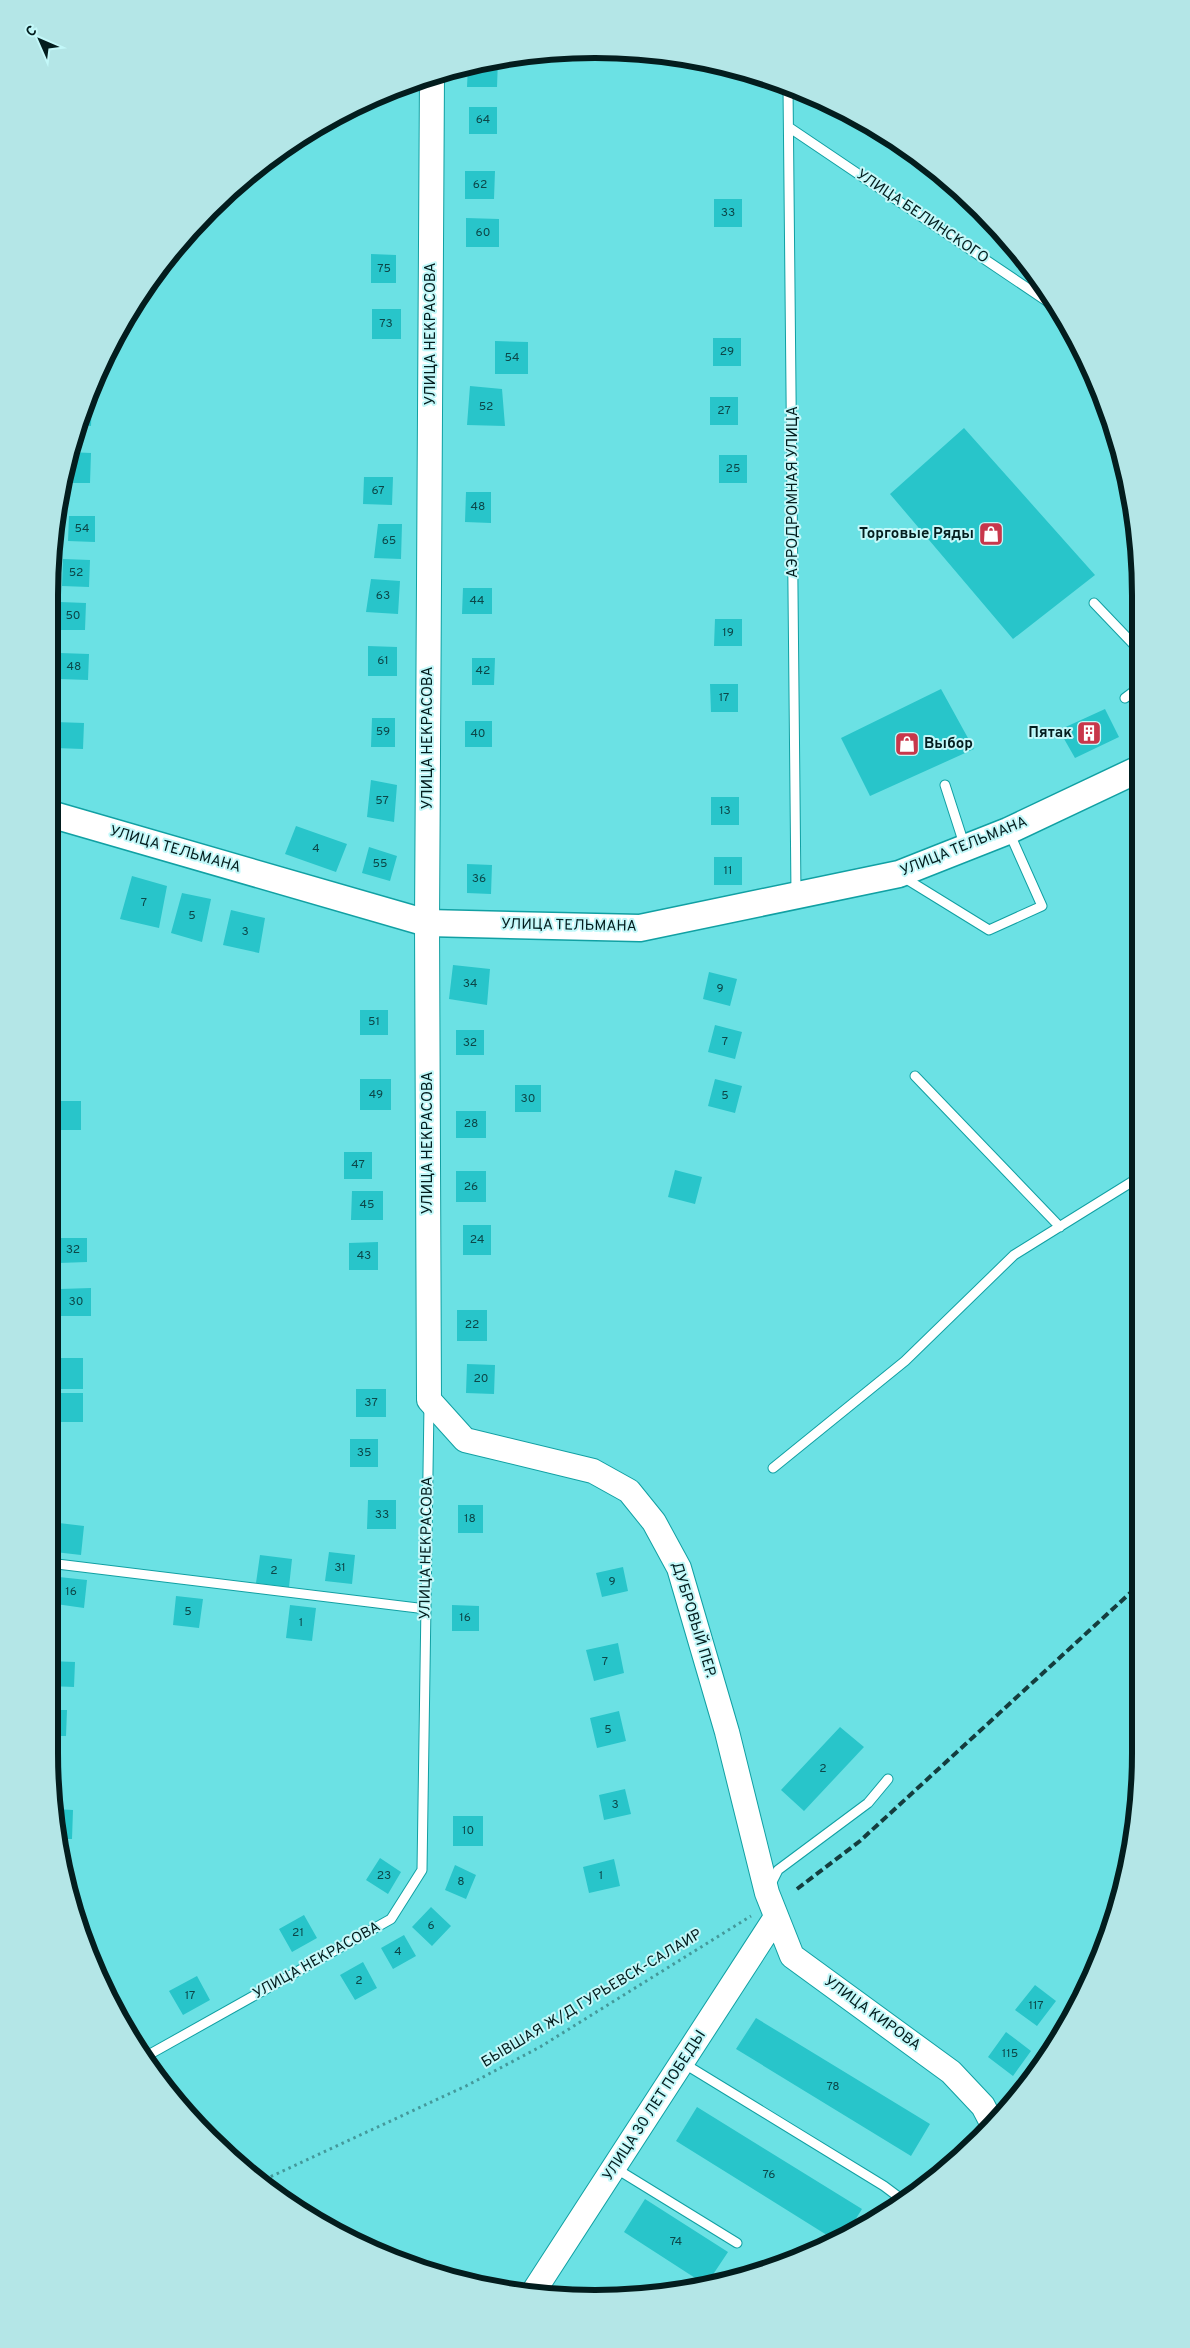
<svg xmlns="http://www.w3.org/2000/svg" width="1190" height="2348" font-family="Overpass,sans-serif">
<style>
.building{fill:#28c5ca}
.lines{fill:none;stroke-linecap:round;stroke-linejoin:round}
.service-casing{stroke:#11a0a3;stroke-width:11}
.tertiary-casing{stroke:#11a0a3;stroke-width:26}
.secondary-casing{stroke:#11a0a3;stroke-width:29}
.path{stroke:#44989a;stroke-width:3;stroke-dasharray:2.5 4;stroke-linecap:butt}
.service{stroke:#fff;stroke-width:9}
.tertiary{stroke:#fff;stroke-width:24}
.secondary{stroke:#fff;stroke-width:26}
.rail{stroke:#143d3e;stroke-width:4;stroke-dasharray:8 4;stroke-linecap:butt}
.labels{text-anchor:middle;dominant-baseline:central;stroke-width:4;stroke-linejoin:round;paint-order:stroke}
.number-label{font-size:12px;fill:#0c4749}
.street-label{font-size:15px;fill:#031d1e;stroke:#c3f8f9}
.poi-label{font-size:15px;font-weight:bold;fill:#031d1e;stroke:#c3f8f9;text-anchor:end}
.rim{fill:none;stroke:#031d1e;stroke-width:6}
</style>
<rect width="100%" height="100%" fill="#6be1e4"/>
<!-- building -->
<path class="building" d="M498,59L497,87H467L468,66Z
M469,107H497V134H469Z
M465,171H495L494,199H465Z
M714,199H742V227H714Z
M466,218L499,219V247H466Z
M371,254L396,255V283H371Z
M372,309H401V339H372Z
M713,338H741V366H713Z
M495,341L528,342V374H495Z
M470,386L502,389L505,426L467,425Z
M710,397H738V425H710Z
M88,398H92L91,426L78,425Z
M964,428L1095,575L1013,639L890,494Z
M68,452L91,453L90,483H63Z
M719,455H747V483H719Z
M364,477H393L392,505L363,504Z
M466,492H491V523L465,522Z
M69,516H95V542L68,541Z
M378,524H402L401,559L374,558Z
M63,559L90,560L89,587L62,586Z
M371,579L400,581L398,614L366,612Z
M463,588H492V614H462Z
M60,602L86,603L85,630H60Z
M715,619H742V646H714Z
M368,646L397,647V676H368Z
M60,653L89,654L88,680L59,679Z
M472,658H495L494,685H472Z
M710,684H738V712H711Z
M941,689L974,749L870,796L841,738Z
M1105,709L1119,737L1075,758L1059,730Z
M372,718H395V747H371Z
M465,721H492V747H465Z
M55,722L84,723L83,749L55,748Z
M371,780L397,785L394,822L367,817Z
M711,797H739V825H711Z
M296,826L347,844L336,872L285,854Z
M369,847L397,856L390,881L362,873Z
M714,857H742V885H714Z
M467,864L492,865L491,894L467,893Z
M132,876L167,886L159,928L120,919Z
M182,893L211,899L202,942L171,933Z
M231,910L265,918L259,953L223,945Z
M453,965L490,969L487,1005L449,999Z
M709,972L737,979L730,1006L703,999Z
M360,1010H388V1035H360Z
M715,1025L742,1032L735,1059L708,1052Z
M456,1030H484V1055H456Z
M360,1079H391V1110H360Z
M715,1079L742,1086L735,1113L708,1106Z
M515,1085H541V1112H515Z
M52,1101H81V1130H52Z
M456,1111H486V1138H456Z
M344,1152H372V1179H344Z
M675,1170L702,1177L695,1204L668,1197Z
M456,1171H486V1202H456Z
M352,1191H383V1220H351Z
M463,1225H491V1255H463Z
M59,1238H87V1262L59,1263Z
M378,1242V1270H349V1243Z
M91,1288V1316H60V1289Z
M457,1310H487V1341H457Z
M57,1358H83V1389H57Z
M467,1364L495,1365L494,1394L466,1393Z
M356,1389H386V1417H356Z
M58,1393H83V1422H58Z
M350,1439H378V1467H350Z
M368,1500H396V1529H367Z
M458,1505H483V1533H458Z
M59,1523L84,1526L81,1555L55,1552Z
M329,1552L355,1555L352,1584L325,1581Z
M260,1555L292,1559L289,1587L256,1583Z
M623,1567L628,1591L602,1597L596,1573Z
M59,1577L87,1580L84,1608L56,1604Z
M176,1596L203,1599L199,1628L173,1625Z
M290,1605L316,1608L312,1641L286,1638Z
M452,1605L479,1606V1631H452Z
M618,1643L624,1673L594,1681L586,1650Z
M49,1661L75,1662L74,1687L49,1686Z
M49,1710H67L66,1736H49Z
M619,1711L626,1741L597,1748L590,1718Z
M840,1727L864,1747L804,1811L781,1790Z
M50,1762H59L58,1787H52Z
M625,1789L631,1814L604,1820L599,1795Z
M54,1809L73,1810L72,1839H57Z
M453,1816H483V1846H453Z
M380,1858L401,1872L388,1894L366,1880Z
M614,1859L620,1886L589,1893L583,1867Z
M455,1865L476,1875L466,1899L445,1890Z
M431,1907L451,1926L432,1946L412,1927Z
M304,1915L317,1938L292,1952L279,1929Z
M404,1935L416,1956L393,1969L381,1948Z
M363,1962L377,1988L355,2000L340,1975Z
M197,1976L210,2000L183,2015L169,1991Z
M1035,1985L1056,2001L1037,2026L1015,2010Z
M756,2018L930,2124L911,2156L736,2049Z
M1006,2032L1031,2051L1013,2076L988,2057Z
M697,2107L862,2209L844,2238L838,2242L676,2141Z
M645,2199L728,2252L706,2285L624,2232Z
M587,2289L600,2297H582Z"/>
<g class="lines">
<defs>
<path id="service" d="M788,87L796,894
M790,128L1054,306
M1094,603L1137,648
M1125,698L1137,689
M945,785L965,847
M903,877L989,930L1042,906L1009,832
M915,1076L1060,1227
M773,1468L905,1361L1014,1255L1138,1178
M49,1563L426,1609
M770,1886L778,1870L868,1803L888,1779
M143,2058L391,1919L422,1870L429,1405
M683,2063L884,2186L904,2201
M615,2168L737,2243"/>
<path id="tertiary" d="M432,75L427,923L429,1400L465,1440L593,1471L629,1491L654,1522L679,1568L727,1732L767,1893L792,1956L951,2072L983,2106L993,2125
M532,2294L776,1917"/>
<path id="secondary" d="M50,814L427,923L640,928L899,874L1008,831L1137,770"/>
</defs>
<!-- service casing -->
<use href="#service" class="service-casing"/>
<!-- tertiary casing -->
<use href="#tertiary" class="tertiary-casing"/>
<!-- secondary casing -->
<use href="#secondary" class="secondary-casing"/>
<!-- path -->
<path class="path" d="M259,2182L466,2086L540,2047L751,1916"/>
<!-- service -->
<use href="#service" class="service"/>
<!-- tertiary -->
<use href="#tertiary" class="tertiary"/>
<!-- secondary -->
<use href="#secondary" class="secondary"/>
<!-- rail -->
<path class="rail" d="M797,1889L860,1841L1140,1584"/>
</g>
<!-- icons -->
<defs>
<symbol id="shop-square" viewBox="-11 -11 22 22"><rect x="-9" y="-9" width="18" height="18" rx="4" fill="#c8374b" stroke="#c3f8f9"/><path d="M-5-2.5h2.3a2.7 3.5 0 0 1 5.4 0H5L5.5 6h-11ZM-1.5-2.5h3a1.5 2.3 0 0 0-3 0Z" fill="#fff"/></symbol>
<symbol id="building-square" viewBox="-11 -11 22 22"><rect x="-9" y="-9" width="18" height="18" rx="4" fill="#c8374b" stroke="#c3f8f9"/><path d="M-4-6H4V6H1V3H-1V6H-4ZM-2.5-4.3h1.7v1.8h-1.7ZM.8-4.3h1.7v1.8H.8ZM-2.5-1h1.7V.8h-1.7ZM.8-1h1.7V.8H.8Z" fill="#fff"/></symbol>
</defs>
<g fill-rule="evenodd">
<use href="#shop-square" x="977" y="520" width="28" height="28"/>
<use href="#building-square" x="1075" y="719" width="28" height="28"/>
<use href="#shop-square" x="893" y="730" width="28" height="28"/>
</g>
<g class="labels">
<!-- number labels -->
<g class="number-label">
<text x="483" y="120">64</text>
<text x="480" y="185">62</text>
<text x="728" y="213">33</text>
<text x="483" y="233">60</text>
<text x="384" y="269">75</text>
<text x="386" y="324">73</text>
<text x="727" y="352">29</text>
<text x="512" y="358">54</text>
<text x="486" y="407">52</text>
<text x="724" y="411">27</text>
<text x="733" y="469">25</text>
<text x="378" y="491">67</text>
<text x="478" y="507">48</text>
<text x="82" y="529">54</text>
<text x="389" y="541">65</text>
<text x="76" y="573">52</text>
<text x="383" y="596">63</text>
<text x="477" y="601">44</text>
<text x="73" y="616">50</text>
<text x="728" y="633">19</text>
<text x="383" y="661">61</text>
<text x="74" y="667">48</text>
<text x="483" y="671">42</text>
<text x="724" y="698">17</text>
<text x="383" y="732">59</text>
<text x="478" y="734">40</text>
<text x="382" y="801">57</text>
<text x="725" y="811">13</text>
<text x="316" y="849">4</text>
<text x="380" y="864">55</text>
<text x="728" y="871">11</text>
<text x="479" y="879">36</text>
<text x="144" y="903">7</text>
<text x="192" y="916">5</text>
<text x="245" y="932">3</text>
<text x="470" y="984">34</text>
<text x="720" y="989">9</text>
<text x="374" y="1022">51</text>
<text x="725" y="1042">7</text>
<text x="470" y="1043">32</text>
<text x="376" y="1095">49</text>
<text x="725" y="1096">5</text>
<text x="528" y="1099">30</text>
<text x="471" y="1124">28</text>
<text x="358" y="1165">47</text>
<text x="471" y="1187">26</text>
<text x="367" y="1205">45</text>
<text x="477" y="1240">24</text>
<text x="73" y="1250">32</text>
<text x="364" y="1256">43</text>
<text x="76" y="1302">30</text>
<text x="472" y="1325">22</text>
<text x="481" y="1379">20</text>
<text x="371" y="1403">37</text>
<text x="364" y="1453">35</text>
<text x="382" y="1515">33</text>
<text x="470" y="1519">18</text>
<text x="340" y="1568">31</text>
<text x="274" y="1571">2</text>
<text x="612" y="1582">9</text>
<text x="71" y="1592">16</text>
<text x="188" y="1612">5</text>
<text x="465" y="1618">16</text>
<text x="301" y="1623">1</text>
<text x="605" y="1662">7</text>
<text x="608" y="1730">5</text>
<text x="823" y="1769">2</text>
<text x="615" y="1805">3</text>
<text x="468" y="1831">10</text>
<text x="384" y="1876">23</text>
<text x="601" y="1876">1</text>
<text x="461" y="1882">8</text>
<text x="431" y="1926">6</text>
<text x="298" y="1933">21</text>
<text x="398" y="1952">4</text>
<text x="359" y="1981">2</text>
<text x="190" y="1996">17</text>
<text x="1036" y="2006">117</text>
<text x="1010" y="2054">115</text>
<text x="833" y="2087">78</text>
<text x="769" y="2175">76</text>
<text x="676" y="2242">74</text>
</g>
<!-- street labels -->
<g class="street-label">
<text transform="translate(922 217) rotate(34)">УЛИЦА БЕЛИНСКОГО</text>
<text transform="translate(431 334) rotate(-90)">УЛИЦА НЕКРАСОВА</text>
<text transform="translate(793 492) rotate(-90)">АЭРОДРОМНАЯ УЛИЦА</text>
<text transform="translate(428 738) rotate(-90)">УЛИЦА НЕКРАСОВА</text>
<text transform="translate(964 847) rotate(-22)">УЛИЦА ТЕЛЬМАНА</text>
<text transform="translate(175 850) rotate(16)">УЛИЦА ТЕЛЬМАНА</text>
<text transform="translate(569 926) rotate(1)">УЛИЦА ТЕЛЬМАНА</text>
<text transform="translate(428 1143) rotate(-90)">УЛИЦА НЕКРАСОВА</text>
<text transform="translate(427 1548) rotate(-89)">УЛИЦА НЕКРАСОВА</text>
<text transform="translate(693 1620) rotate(73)">ДУБРОВЫЙ ПЕР.</text>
<text transform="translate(317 1961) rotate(-29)">УЛИЦА НЕКРАСОВА</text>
<text transform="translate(592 1999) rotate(-31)">БЫВШАЯ Ж/Д ГУРЬЕВСК-САЛАИР</text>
<text transform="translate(872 2014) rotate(36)">УЛИЦА КИРОВА</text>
<text transform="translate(655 2106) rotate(-57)">УЛИЦА 30 ЛЕТ ПОБЕДЫ</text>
</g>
<!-- poi labels -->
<g class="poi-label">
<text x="974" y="534">Торговые Ряды</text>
<text x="1072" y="733">Пятак</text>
<text x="924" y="744" text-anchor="start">Выбор</text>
</g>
</g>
<!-- crop -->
<path d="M0 0H1190V2348H0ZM595 58H595A537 537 0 0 1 1132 595V1753A537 537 0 0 1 595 2290H595A537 537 0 0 1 58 1753V595A537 537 0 0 1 595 58Z" fill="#b4e6e7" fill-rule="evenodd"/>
<path class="rim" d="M595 58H595A537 537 0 0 1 1132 595V1753A537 537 0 0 1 595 2290H595A537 537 0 0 1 58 1753V595A537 537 0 0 1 595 58Z"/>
<!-- north arrow -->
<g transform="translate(40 40) rotate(315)" stroke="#c3f8f9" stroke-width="4" paint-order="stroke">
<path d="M0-4L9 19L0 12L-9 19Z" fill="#031d1e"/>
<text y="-8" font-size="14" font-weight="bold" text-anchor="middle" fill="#031d1e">С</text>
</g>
</svg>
